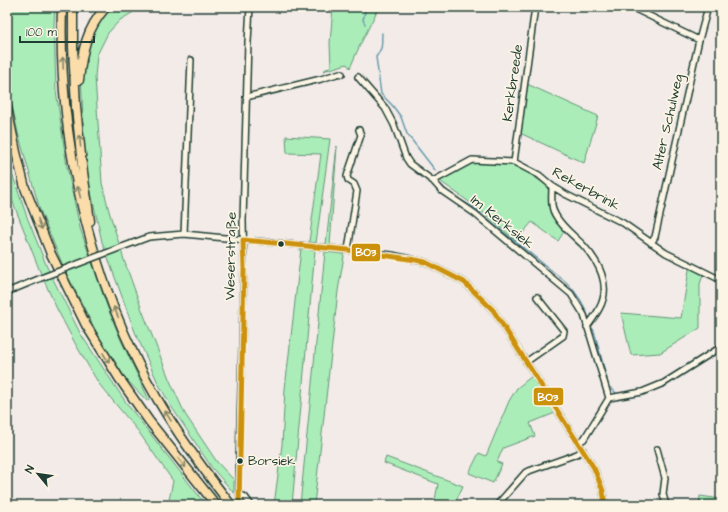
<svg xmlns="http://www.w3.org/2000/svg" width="728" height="512" font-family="'Architects Daughter',sans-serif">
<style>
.green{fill:#aaedb8;stroke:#649576}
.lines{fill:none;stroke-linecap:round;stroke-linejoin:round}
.stream{stroke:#6a9bad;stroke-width:1.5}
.minor-casing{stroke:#1f3d34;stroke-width:8}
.highway-casing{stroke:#1f3d34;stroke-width:11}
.minor{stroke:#fcf5e5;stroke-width:5}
.highway{stroke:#fbddab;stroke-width:8}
.minor-bridge-casing{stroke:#1f3d34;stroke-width:8;stroke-linecap:butt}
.minor-bridge{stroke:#fcf5e5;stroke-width:5}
.bus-1-casing{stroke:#fcf5e5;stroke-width:8}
.bus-1{stroke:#cc910a;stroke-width:5}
.oneway{stroke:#82856a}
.bus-dot{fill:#1f3d34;stroke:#fcf5e5;stroke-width:1.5}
.labels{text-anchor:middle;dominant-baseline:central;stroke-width:3.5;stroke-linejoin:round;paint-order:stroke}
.bus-label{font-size:13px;fill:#1f3d34;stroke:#fcf5e5;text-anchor:start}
.street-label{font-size:14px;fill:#1f3d34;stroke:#fcf5e5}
.line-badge{stroke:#fcf5e5;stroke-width:1.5}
.badge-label{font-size:11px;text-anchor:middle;font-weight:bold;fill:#fff}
</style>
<rect width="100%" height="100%" fill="#f2ebe8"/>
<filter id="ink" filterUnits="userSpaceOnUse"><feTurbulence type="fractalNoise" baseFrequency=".025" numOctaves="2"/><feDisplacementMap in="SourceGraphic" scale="8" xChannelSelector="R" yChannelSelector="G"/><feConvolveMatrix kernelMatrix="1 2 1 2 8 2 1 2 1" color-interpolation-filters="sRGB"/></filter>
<g filter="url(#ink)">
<!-- green -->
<path class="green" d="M7,7H55L54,24L56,90L67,167L80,228L107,306L121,340L149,400L147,401L126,379L100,339L66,273L40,210L18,133L9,91L7,70Z
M111,7H142L120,20L108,33L97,55L95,77L102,183L109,211L124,260L142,310L170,381L185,414L217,462L234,480V493L212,468L171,406L158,383L135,332L102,242L85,165L81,73L86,44L97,25Z
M333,7H379L360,45L350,68L347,64L323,71L331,66L330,43Z
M527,84L598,116L584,163L520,133Z
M286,136L330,139L316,243L309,242L321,154L287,153Z
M337,146L330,245L326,244Z
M7,159L27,217L47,267L80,333L127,404L206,505H168L173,481L138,431L99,384L76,345L57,309L41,274L7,187Z
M472,161L515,164L549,187L553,214L565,230L558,241L532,222L516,241L479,209L440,181L452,169Z
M301,249L315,250L292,505H274L282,445L285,389Z
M325,252L343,254L344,256L338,291L314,505H300Z
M690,264L708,273L703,275L700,284V328L660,353L631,355L621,313L681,318Z
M532,376L555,413L530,423L535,436L503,448L497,462L502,464L493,483L469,473L479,453L486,456L509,401L517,388Z
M386,457L463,486L455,503L458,505H434L438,484L384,463Z
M700,496L721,499V505H699Z"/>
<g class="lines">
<!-- stream -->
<path class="stream" d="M365,24L363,20L366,7
M382,33C381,46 384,45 376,57L381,94L392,105L401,117L407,134L435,170
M441,185L449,193L479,211L482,215L566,282C576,292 585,305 589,319
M592,328L594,331L607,379
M611,388L618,395"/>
<defs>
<path id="minor" d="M631,7L699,40
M358,77L385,108L394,125L406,158L410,164L433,181L442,191L474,213L571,294L584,315L609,398
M246,97L321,79L340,73L342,74
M514,162L535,7
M433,181L472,160L514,162L539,175L552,186L565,194L623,223L666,253L721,280
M552,186C552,196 550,208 556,216C562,227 574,236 583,245C599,262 612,286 599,309C596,315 591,321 587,327
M184,234L191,60
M651,243L655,237L699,40L708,7
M122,247L149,237L184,234L348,250L392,255L425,262L464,282L493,310L594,468L603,491L605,505
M348,250L357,191L354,184L348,180L347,176L361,135L359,130
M7,292L46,276
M526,362L563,336L564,331L537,297
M579,442L584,439L609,398L642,392L664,383L721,347
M657,449L665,478L663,494L666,505
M239,494L245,497L251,505
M239,505V462L244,268L243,220L248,42L250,7
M497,505L526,472L577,454L583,450"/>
<path id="highway" d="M62,7C58,129 84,252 137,361C162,413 196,460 231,505
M73,7V47L76,107L82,165L90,221
M79,80C82,52 86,29 106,7
M7,108L16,152L25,188L51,254L86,325L119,378L149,421L216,505"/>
</defs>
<!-- minor casing -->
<use href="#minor" class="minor-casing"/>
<!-- highway casing -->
<use href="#highway" class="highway-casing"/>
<!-- minor -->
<use href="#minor" class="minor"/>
<!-- highway -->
<use href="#highway" class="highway"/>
<defs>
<path id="minor-bridge" d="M46,276L122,247"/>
</defs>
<!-- minor-bridge casing -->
<use href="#minor-bridge" class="minor-bridge-casing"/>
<!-- minor-bridge -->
<use href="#minor-bridge" class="minor-bridge"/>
<defs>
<path id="bus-1" d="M243,240L348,250L416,260L425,262L464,282L493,310L594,468L603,491L605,505
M239,505L244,268L243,240"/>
</defs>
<!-- bus-1 casing -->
<use href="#bus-1" class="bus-1-casing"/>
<!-- bus-1 -->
<use href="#bus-1" class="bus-1"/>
</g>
<!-- one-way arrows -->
<defs><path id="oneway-shaft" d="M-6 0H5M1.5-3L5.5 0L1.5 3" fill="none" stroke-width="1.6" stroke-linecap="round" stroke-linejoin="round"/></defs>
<g class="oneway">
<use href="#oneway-shaft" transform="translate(63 63) rotate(-93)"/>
<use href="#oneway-shaft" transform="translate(80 141) rotate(-96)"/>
<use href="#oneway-shaft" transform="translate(79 192) rotate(-104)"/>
<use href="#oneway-shaft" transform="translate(40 224) rotate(69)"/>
<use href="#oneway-shaft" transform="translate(116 312) rotate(-113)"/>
<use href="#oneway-shaft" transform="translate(106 358) rotate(59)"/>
<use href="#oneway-shaft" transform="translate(168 416) rotate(-121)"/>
<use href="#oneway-shaft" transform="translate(182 463) rotate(51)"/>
</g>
</g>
<!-- markers -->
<g class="bus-dot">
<circle cx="281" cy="244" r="3.5"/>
<circle cx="240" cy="461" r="3.5"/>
</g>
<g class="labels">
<!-- bus labels -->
<g class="bus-label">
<text x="248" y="461">Borsiek</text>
</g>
<!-- street labels -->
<g class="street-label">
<text transform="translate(513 83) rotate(-82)">Kerkbreede</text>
<text transform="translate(668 122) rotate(-77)">Alter Schulweg</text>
<text transform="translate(586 189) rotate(29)">Rekerbrink</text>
<text transform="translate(502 222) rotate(39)">Im Kerksiek</text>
<text transform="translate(231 256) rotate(-89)">Weserstraße</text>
</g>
</g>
<g class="line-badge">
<rect x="351" y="243" width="30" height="19" rx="4" fill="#cc910a"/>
<rect x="533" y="387" width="31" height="19" rx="4" fill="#cc910a"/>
</g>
<g class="badge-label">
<text x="366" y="256">BO3</text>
<text x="548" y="401">BO3</text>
</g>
<!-- margin -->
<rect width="728" height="512" fill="none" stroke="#fcf5e5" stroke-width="24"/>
<rect x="12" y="12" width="704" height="488" fill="none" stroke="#1f3d34" stroke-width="1.5" filter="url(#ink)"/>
<!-- north arrow -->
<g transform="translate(38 474) rotate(299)" stroke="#fcf5e5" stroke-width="3" paint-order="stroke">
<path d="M0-3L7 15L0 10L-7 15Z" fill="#1f3d34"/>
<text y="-6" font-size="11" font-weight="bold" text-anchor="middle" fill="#1f3d34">N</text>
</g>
<!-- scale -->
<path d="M20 36v6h74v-6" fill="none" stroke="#1f3d34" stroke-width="2"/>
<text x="26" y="36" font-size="12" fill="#1f3d34" stroke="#fcf5e5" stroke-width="3" paint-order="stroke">100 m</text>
</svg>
